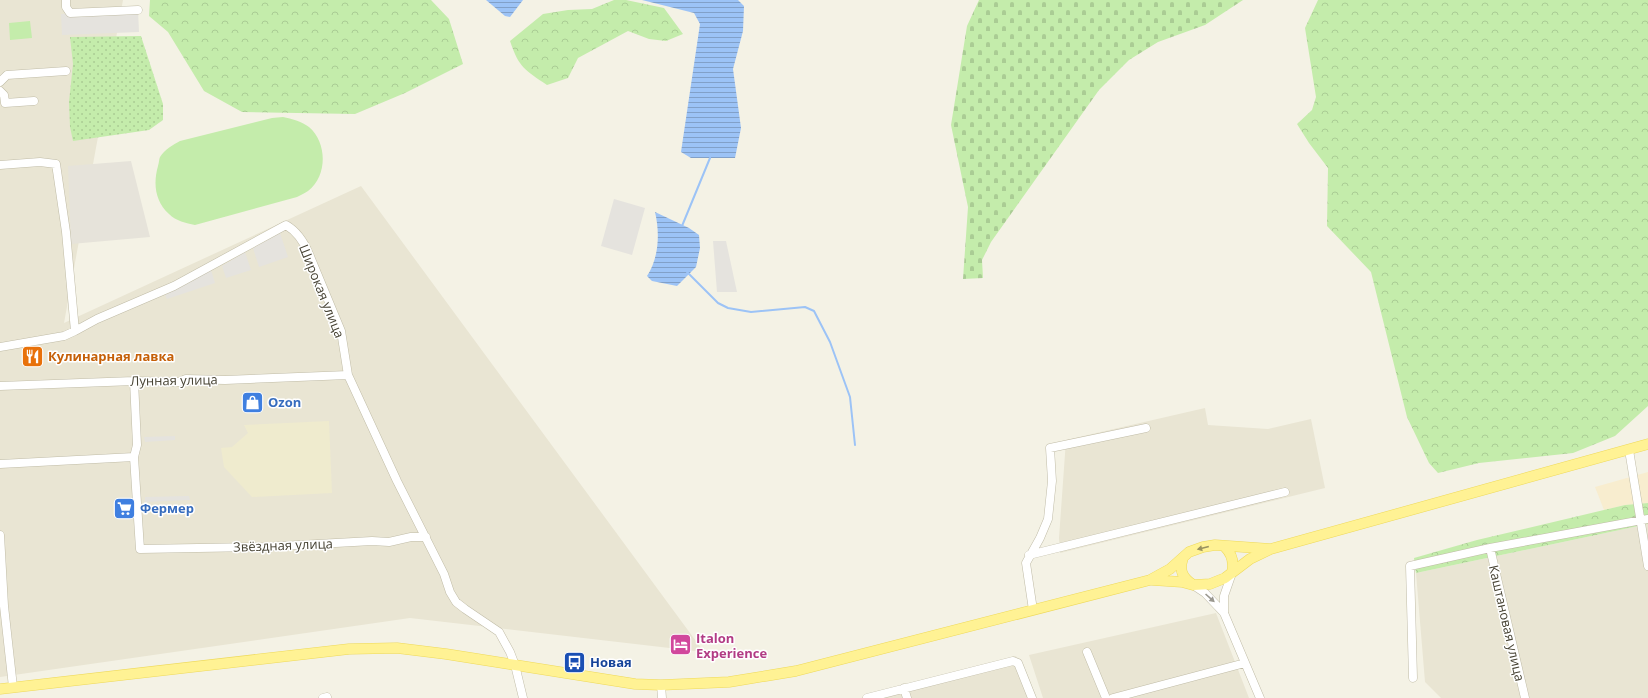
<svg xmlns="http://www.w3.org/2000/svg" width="1648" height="698" font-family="'Open Sans',sans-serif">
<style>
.residential{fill:#e9e5d3}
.commercial{fill:#f8edcf}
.industrial{fill:#e6e3da}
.education{fill:#efebce}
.grass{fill:url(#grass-dots)}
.forest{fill:url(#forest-crowns)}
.cemetery{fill:url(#cemetery-stones)}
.green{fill:#c4ecab}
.parking{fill:#e5e3de}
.water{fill:url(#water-rules)}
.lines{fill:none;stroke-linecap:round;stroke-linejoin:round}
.stream{stroke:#9cc3f6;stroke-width:2}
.minor-casing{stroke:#c0bca7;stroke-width:9}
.major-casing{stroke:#eed95a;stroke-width:11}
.minor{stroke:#fff;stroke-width:8}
.major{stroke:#fff294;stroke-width:10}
.oneway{fill:#9a925f}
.oneway2{fill:#9a988f}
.labels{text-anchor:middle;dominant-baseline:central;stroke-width:3;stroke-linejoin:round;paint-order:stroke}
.street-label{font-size:13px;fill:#474334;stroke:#fff}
.food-label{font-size:13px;font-weight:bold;fill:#c56008;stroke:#fff;text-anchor:start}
.shop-label{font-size:13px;font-weight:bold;fill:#366cbe;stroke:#fff;text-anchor:start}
.hotel-label{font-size:13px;font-weight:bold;fill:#b23c85;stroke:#fff;text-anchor:start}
.transit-label{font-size:13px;font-weight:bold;fill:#164399;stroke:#fff;text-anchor:start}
</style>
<defs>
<pattern id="grass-dots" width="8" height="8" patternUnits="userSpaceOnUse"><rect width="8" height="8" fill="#c4ecab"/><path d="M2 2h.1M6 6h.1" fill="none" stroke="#aacc94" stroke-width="1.8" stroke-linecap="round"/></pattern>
<pattern id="forest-crowns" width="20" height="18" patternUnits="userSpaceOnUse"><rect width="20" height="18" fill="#c4ecab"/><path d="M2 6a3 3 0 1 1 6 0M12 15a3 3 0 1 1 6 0" fill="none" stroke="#aacc94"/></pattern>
<pattern id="cemetery-stones" width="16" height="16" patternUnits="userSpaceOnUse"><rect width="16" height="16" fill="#c4ecab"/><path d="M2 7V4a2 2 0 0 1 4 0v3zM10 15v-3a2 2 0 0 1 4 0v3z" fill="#aacc94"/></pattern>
<pattern id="water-rules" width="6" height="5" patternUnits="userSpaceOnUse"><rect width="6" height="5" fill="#9cc3f6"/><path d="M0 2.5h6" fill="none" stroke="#81a0c8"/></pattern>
</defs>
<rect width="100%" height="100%" fill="#f4f2e5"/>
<!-- residential -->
<path class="residential" d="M0,0H123L64,323L361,186L704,652L410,618L0,677Z
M1205,408L1208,425L1268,429L1311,419L1325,488L1060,553L1059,538L1066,440Z
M1648,524V698H1441L1425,682L1416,573Z
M1216,613L1249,698H1043L1029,655Z
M1016,656L1030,698H877Z"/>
<!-- commercial -->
<path class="commercial" d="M1648,472V503L1625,505L1604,510L1595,487Z"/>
<!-- industrial -->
<path class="industrial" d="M131,161L150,237L71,244L68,166Z"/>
<!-- education -->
<path class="education" d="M329,421L332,493L252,497L224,467L221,448L232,447L248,433L244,425Z"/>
<!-- grass -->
<path class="grass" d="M141,36L163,104V120L149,130L73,141L70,127L69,102L73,64L70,37Z"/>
<!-- forest -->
<path class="forest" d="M150,0H431L449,19L463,64L405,93L355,114L242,112L204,91L168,32L149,16Z
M614,0H626L664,8L683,34L666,41L649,39L628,31L578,58L568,78L547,85C525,70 519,68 510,41L543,14L568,10L592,9Z
M1318,0H1648V406L1615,436L1573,453L1479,463L1438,473L1429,463L1407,417L1371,272L1327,226L1328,168L1309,143L1297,124L1312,110L1316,97L1305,28Z
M1648,503V524L1416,573L1414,558L1477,540L1625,505Z"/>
<!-- cemetery -->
<path class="cemetery" d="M979,0H1243L1205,25L1158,42L1129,60L1099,90L991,242L982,260L983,278L963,279L968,207L951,125L967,26Z"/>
<!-- green -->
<path class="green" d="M30,21L32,38L10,40L9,23Z
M283,117C292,119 301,121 309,127C327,142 328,176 308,191C305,193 301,195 297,197L195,225C186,223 176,221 169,214C155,201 153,184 158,166C159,163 159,159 160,157C165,149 173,145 180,141L272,118Z"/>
<!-- parking -->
<path class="parking" d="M138,10L139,32L62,35L61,14Z
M614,199L645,208L632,255L601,246Z
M280,233L288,257L259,267L253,248Z
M713,241H726L737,292H717Z
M245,252L251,270L226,278L222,266Z
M211,270L215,283L167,299L165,295Z
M175,436V440L145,442L144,437Z
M189,496L190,500L145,502V497Z"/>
<!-- water -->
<path class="water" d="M486,0H523L510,17L505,16Z
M642,0H738L744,6L743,31L733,69L741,128L735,158H691L681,152L700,24L694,13Z
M655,212L689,228L699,235L700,248L696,267L677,286L652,281L647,276C659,258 660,233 655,212Z"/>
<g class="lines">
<!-- stream -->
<path class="stream" d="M682,226L710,158
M687,272L718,303L728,308L751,312L805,307L814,311L830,342L850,397L855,445"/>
<defs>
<path id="minor" d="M66,0V7L70,13L138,10
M0,82L7,75L66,71
M0,91L4,95L5,103L34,101
M0,165L40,162L56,164L66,232L75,331
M0,347L64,336L75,331L97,319L174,286L286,225C298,232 304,242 309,254L341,331L348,375L397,481L444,574L450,592L456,602L465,609L499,632L510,652L515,665L523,698
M0,386L134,381L179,382L186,379L225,380L348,375
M1629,450L1648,566
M134,457L137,445L134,381
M0,464L134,457L140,549L263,547L372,541L389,542L411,537H426
M0,535L4,606L13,687
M1490,548L1525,698
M1029,555L1285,492
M1193,585L1205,593L1224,613L1260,698
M1033,610L1026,563L1040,538L1048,519L1052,481L1050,448L1146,428
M1224,613V596L1232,573
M1087,652L1106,698
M1413,678L1410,566L1490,548L1648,519
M661,685L662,698
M904,688L907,698
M323,698L327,697
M867,698L1013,661L1018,663L1032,698
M1113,698L1245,663"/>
<path id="major" d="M1225,547C1232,554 1234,563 1232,572
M1183,558C1179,570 1182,577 1192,584
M1152,580L1182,582L1193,585L1210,584L1225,578L1250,559L1271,549L1648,444
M0,689L349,649L397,648L446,654L635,684L661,685L729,682L796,671L1150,580L1170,569L1189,552L1203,547L1215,545L1271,549"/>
</defs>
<!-- minor casing -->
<use href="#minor" class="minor-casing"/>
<!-- major casing -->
<use href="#major" class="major-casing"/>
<!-- minor -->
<use href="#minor" class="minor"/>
<!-- major -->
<use href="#major" class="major"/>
</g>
<!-- one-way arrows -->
<defs><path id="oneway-solid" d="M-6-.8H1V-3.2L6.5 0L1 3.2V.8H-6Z"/></defs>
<use class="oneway" href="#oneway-solid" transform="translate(1203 548) rotate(166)"/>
<use class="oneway2" href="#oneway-solid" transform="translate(1210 598) rotate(42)"/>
<!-- icons -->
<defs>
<symbol id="restaurant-square" viewBox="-11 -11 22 22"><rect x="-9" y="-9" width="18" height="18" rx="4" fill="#e8710a" stroke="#fff"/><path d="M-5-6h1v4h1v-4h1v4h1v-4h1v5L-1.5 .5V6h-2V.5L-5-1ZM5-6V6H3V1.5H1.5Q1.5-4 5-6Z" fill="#fff"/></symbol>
<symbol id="shop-square" viewBox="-11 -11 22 22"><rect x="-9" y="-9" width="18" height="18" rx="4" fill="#3f7fe0" stroke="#fff"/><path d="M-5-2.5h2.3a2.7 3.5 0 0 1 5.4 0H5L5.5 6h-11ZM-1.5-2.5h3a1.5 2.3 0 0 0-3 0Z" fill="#fff"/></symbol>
<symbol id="supermarket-square" viewBox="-11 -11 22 22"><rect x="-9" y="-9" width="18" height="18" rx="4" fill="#3f7fe0" stroke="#fff"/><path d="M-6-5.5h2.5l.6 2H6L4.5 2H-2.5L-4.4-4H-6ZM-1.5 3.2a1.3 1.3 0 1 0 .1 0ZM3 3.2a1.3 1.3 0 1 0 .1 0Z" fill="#fff"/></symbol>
<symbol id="hotel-square" viewBox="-11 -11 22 22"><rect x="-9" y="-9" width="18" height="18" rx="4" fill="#d1479c" stroke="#fff"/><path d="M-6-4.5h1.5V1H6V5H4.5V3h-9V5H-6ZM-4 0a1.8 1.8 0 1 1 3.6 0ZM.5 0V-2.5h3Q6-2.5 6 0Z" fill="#fff"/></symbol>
<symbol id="bus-square" viewBox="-11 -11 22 22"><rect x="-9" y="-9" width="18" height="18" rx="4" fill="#1a4fb4" stroke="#fff"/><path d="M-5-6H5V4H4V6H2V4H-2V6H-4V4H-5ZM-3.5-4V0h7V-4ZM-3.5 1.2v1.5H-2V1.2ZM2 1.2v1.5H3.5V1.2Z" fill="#fff"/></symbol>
</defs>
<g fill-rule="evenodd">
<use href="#restaurant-square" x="20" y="344" width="25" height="25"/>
<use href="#shop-square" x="240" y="390" width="25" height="25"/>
<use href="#supermarket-square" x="112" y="496" width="25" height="25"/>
<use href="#hotel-square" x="668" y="632" width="25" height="25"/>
<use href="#bus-square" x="562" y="650" width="25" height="25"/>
</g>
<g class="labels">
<!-- street labels -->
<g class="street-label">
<text transform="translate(322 291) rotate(68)">Широкая улица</text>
<text transform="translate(174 380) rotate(-1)">Лунная улица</text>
<text transform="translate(283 545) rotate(-2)">Звёздная улица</text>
<text transform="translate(1507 623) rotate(77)">Каштановая улица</text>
</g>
<!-- food labels -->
<g class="food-label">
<text x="48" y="356">Кулинарная лавка</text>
</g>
<!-- shop labels -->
<g class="shop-label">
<text x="268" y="402">Ozon</text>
<text x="140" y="508">Фермер</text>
</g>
<!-- hotel labels -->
<g class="hotel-label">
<text x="696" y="638">Italon<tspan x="696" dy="15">Experience</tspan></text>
</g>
<!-- transit labels -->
<g class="transit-label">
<text x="590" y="662">Новая</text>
</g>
</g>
</svg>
